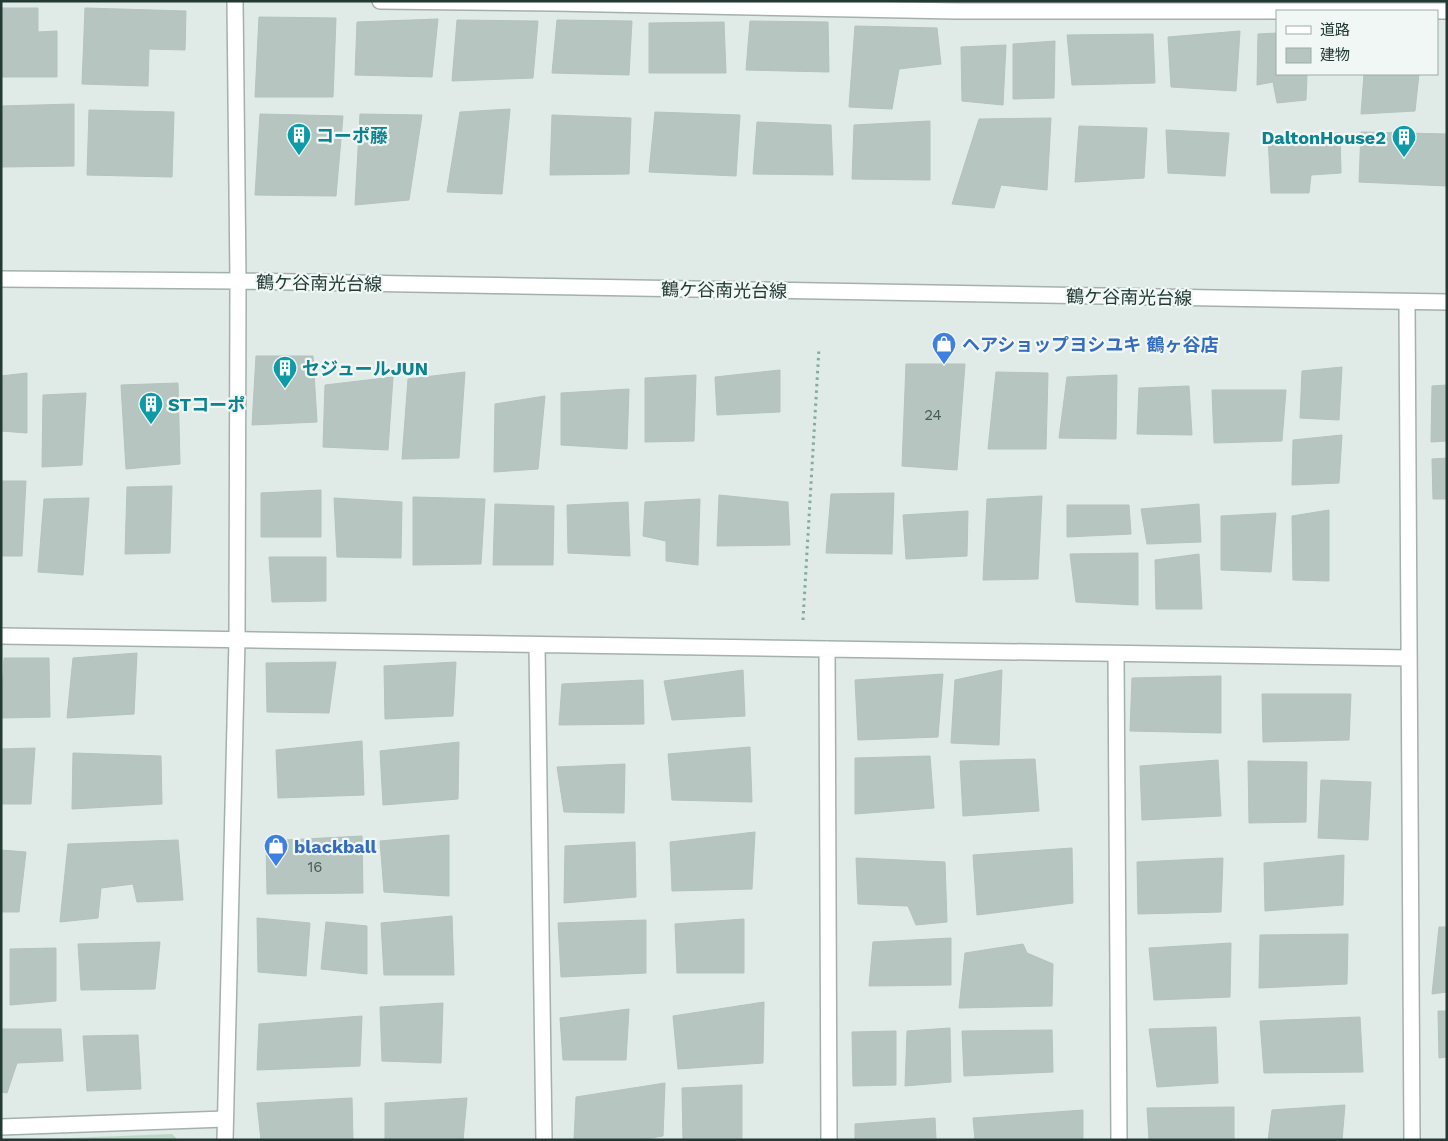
<svg xmlns="http://www.w3.org/2000/svg" width="1448" height="1141" font-family="'Work Sans','Noto Sans JP',sans-serif">
<style>
.green{fill:#badac4}
.building{fill:#b6c5bf;stroke:#b3c3bd}
.lines{fill:none;stroke-linecap:round;stroke-linejoin:round}
.minor-casing{stroke:#a3b1ad;stroke-width:18}
.tertiary-casing{stroke:#a3b1ad;stroke-width:18}
.path{stroke:#82aca0;stroke-width:3;stroke-dasharray:2.5 4;stroke-linecap:butt}
.minor{stroke:#fff;stroke-width:15}
.tertiary{stroke:#fff;stroke-width:15}
.labels{text-anchor:middle;dominant-baseline:central;stroke-width:4.5;stroke-linejoin:round;paint-order:stroke}
.number-label{font-size:15px;fill:#475c57}
.culture-label{font-size:18px;font-weight:bold;fill:#0d838f;stroke:#f0f7f4;text-anchor:start}
.street-label{font-size:18px;fill:#223934;stroke:#f0f7f4}
.shop-label{font-size:18px;font-weight:bold;fill:#366cbe;stroke:#f0f7f4;text-anchor:start}
</style>
<rect width="100%" height="100%" fill="#e0eae6"/>
<!-- green -->
<path class="green" d="M172,1134L178,1140H18Z"/>
<!-- building -->
<path class="building" d="M1,8H38V32L57,31V77H1Z
M85,8L186,11L185,50L149,49L148,86L82,84Z
M259,17L336,18L333,97H255Z
M438,19L432,77L355,75L357,22Z
M457,20L538,21L533,78L452,81Z
M557,20L632,21L629,75L552,73Z
M750,21L828,22L829,72L746,70Z
M724,22L726,73H649V23Z
M855,26L937,28L941,64L899,69L892,109L849,107Z
M1240,31L1236,91L1171,87L1168,37Z
M1277,33V74H1307L1306,100L1277,103L1273,82L1257,85L1258,34Z
M1153,34L1155,83L1072,85L1067,35Z
M1055,41L1054,98L1013,99V44Z
M1006,45L1003,105L962,101L961,47Z
M1364,74H1419L1415,111L1361,114Z
M74,104V166L1,167V106Z
M510,109L502,194L447,192L460,112Z
M89,110L174,112L172,177L87,175Z
M655,112L740,115L736,176L649,172Z
M260,114L343,116L336,196L255,195Z
M360,114L422,115L409,200L355,205Z
M552,115L631,118L629,174L550,175Z
M1051,118L1047,190L1001,185L994,208L952,204L979,119Z
M930,121V180L852,179L854,125Z
M757,122L831,125L833,175L753,174Z
M1079,126L1147,128L1144,178L1075,182Z
M1166,130L1229,133L1225,176L1168,173Z
M1361,132L1447,134V186L1359,182Z
M1340,133L1341,173L1311,175L1309,193H1271L1268,138Z
M256,356H313L317,422L252,425Z
M906,364H965L957,470L902,466Z
M1342,367L1339,420L1300,418L1302,371Z
M780,370V412L717,415L715,377Z
M465,372L459,458L402,459L408,379Z
M996,372L1048,373L1046,449H988Z
M27,373V433L1,431V376Z
M696,375L694,441L645,442V378Z
M1117,375L1116,439L1059,438L1067,377Z
M393,377L388,450L323,447L325,385Z
M178,383L180,464L126,469L121,385Z
M1447,385V441L1431,442L1432,386Z
M1189,386L1192,435L1137,434L1139,388Z
M629,389L627,449L561,445V393Z
M1212,390H1286L1282,441L1214,443Z
M86,393L82,465L42,467L43,395Z
M545,396L538,469L494,472L495,404Z
M1342,435L1339,483L1292,485L1293,440Z
M1447,458V499H1433L1432,459Z
M1,481H26L22,556H1Z
M172,486L170,553L125,554L127,487Z
M321,490V537H261V493Z
M894,493L892,554L826,553L831,494Z
M719,495L788,502L790,545L717,546Z
M1042,496L1038,579L983,580L987,499Z
M413,497L485,499L481,564L413,565Z
M89,498L83,575L38,572L44,499Z
M334,498L402,502L401,558L337,557Z
M700,499L698,565L666,561V541L643,536L645,502Z
M628,502L630,556L568,553L567,505Z
M495,504L554,506L553,565H493Z
M1199,504L1201,542L1147,544L1141,509Z
M1067,505H1129L1131,534L1067,537Z
M1329,510V581L1293,580L1292,516Z
M968,511L967,556L906,559L903,515Z
M1276,513L1271,572L1221,570V516Z
M1138,553V605L1076,602L1070,554Z
M1199,554L1202,609H1156L1155,560Z
M269,557H326V601L272,602Z
M137,653L134,714L67,718L73,658Z
M4,658H49L50,717L1,718Z
M336,662L329,713L267,712L266,663Z
M456,662L453,716L385,719L384,666Z
M743,670L745,716L672,720L664,681Z
M1002,670L999,745L951,743L955,680Z
M943,674L938,737L858,740L855,680Z
M1221,676V733L1130,731L1132,678Z
M643,680L644,724L559,725L562,684Z
M1262,694H1351L1349,740L1263,742Z
M362,741L364,795L278,798L276,750Z
M459,742L458,799L383,805L380,751Z
M750,747L752,802L672,800L668,754Z
M35,748L31,804H1V749Z
M73,753L161,756L162,804L72,809Z
M930,756L934,808L855,814V758Z
M1035,759L1039,811L963,816L960,761Z
M1218,760L1221,816L1142,820L1140,766Z
M1248,761L1307,762L1306,822L1249,823Z
M625,764L624,813L564,812L557,767Z
M1321,780L1371,782L1368,840L1318,838Z
M755,832L752,889L672,891L670,842Z
M449,835V896L384,892L380,841Z
M362,836L363,893L267,894L266,841Z
M178,840L183,900L137,902L133,884L101,888L98,918L60,922L68,844Z
M635,842L636,897L564,903L565,846Z
M1072,848L1073,903L977,915L973,855Z
M1,850L26,852L19,912H1Z
M1344,855L1343,905L1265,911L1264,863Z
M856,858L945,862L947,922L916,925L908,906L858,904Z
M1223,858L1221,912L1138,914L1137,862Z
M452,916L454,975H384L381,923Z
M257,918L310,923L306,976L258,972Z
M744,919V973H677L675,924Z
M646,920V973L561,977L558,923Z
M326,922L367,926V974L321,969Z
M1439,927H1447V992L1432,994Z
M1348,934L1347,984L1259,988L1260,935Z
M951,938V985L869,986L873,942Z
M160,942L155,989L81,990L78,944Z
M1231,943L1230,997L1154,1000L1149,948Z
M1023,944L1027,953L1053,964L1052,1006L959,1008L965,953Z
M56,948V1001L10,1005V949Z
M764,1002L763,1063L678,1069L673,1016Z
M443,1003L441,1063L382,1061L380,1007Z
M629,1009L626,1060H563L560,1018Z
M1438,1011H1447V1057L1439,1058Z
M362,1016L360,1066L257,1070L259,1024Z
M1360,1017L1363,1072L1264,1073L1260,1021Z
M1216,1027L1218,1083L1157,1087L1149,1029Z
M950,1028L951,1082L905,1086L907,1031Z
M1,1029H61L63,1061L17,1063L7,1093L1,1092Z
M1052,1030L1053,1072L964,1076L962,1031Z
M896,1031V1085L853,1086L852,1032Z
M138,1035L141,1089L87,1091L83,1036Z
M665,1083L663,1136L639,1140H574L576,1097Z
M742,1085V1140H683L682,1088Z
M352,1098L353,1140H261L257,1103Z
M467,1098L463,1140H385V1103Z
M1345,1105L1342,1140H1268L1272,1110Z
M1234,1107V1140H1149L1147,1108Z
M1083,1110V1140H975L973,1118Z
M935,1118L936,1140H855V1124Z"/>
<g class="lines">
<defs>
<path id="minor" d="M380,1L554,3L956,11H1447
M1407,302L1412,1140
M1,636L1409,658
M537,645L544,1140
M827,649L829,1140
M1116,654L1119,1140
M1,1127L225,1119"/>
<path id="tertiary" d="M1,279L238,281L1447,302
M225,1140L237,640L238,281L235,1"/>
</defs>
<!-- minor casing -->
<use href="#minor" class="minor-casing"/>
<!-- tertiary casing -->
<use href="#tertiary" class="tertiary-casing"/>
<!-- path -->
<path class="path" d="M803,620L819,348"/>
<!-- minor -->
<use href="#minor" class="minor"/>
<!-- tertiary -->
<use href="#tertiary" class="tertiary"/>
</g>
<!-- icons -->
<defs>
<symbol id="building-pin" viewBox="-11 -11 22 30"><path d="M0 17L-7.5 6A9.5 9.5 0 1 1 7.5 6Z" fill="#0f9aa8" stroke="#f0f7f4"/><path d="M-4-6H4V6H1V3H-1V6H-4ZM-2.5-4.3h1.7v1.8h-1.7ZM.8-4.3h1.7v1.8H.8ZM-2.5-1h1.7V.8h-1.7ZM.8-1h1.7V.8H.8Z" fill="#fff"/></symbol>
<symbol id="shop-pin" viewBox="-11 -11 22 30"><path d="M0 17L-7.5 6A9.5 9.5 0 1 1 7.5 6Z" fill="#3f7fe0" stroke="#f0f7f4"/><path d="M-5-2.5h2.3a2.7 3.5 0 0 1 5.4 0H5L5.5 6h-11ZM-1.5-2.5h3a1.5 2.3 0 0 0-3 0Z" fill="#fff"/></symbol>
</defs>
<g fill-rule="evenodd">
<use href="#building-pin" x="285" y="121" width="28" height="38"/>
<use href="#building-pin" x="1390" y="123" width="28" height="38"/>
<use href="#shop-pin" x="930" y="330" width="28" height="38"/>
<use href="#building-pin" x="271" y="354" width="28" height="38"/>
<use href="#building-pin" x="137" y="390" width="28" height="38"/>
<use href="#shop-pin" x="262" y="832" width="28" height="38"/>
</g>
<g class="labels">
<!-- number labels -->
<g class="number-label">
<text x="933" y="415">24</text>
<text x="315" y="867">16</text>
</g>
<!-- culture labels -->
<g class="culture-label">
<text x="316" y="135">コーポ藤</text>
<text x="1386" y="137" text-anchor="end">DaltonHouse2</text>
<text x="302" y="368">セジュールJUN</text>
<text x="168" y="404">STコーポ</text>
</g>
<!-- street labels -->
<g class="street-label">
<text transform="translate(319 283) rotate(1)">鶴ケ谷南光台線</text>
<text transform="translate(724 290) rotate(1)">鶴ケ谷南光台線</text>
<text transform="translate(1129 297) rotate(1)">鶴ケ谷南光台線</text>
</g>
<!-- shop labels -->
<g class="shop-label">
<text x="962" y="344">ヘアショップヨシユキ 鶴ヶ谷店</text>
<text x="294" y="846">blackball</text>
</g>
</g>
<!-- border -->
<rect width="1448" height="1141" fill="none" stroke="#223934" stroke-width="5"/>
<!-- legend -->
<rect x="1276" y="10" width="162" height="65" fill="#f0f7f4" stroke="#9eaba7"/>
<rect x="1286" y="26" width="25" height="8" fill="#ffffff" stroke="#9eaba7"/>
<text x="1320" y="35" font-size="15" fill="#223934">道路</text>
<rect x="1286" y="48" width="25" height="15" fill="#b6c5bf" stroke="#9eaba7"/>
<text x="1320" y="60" font-size="15" fill="#223934">建物</text>
</svg>
